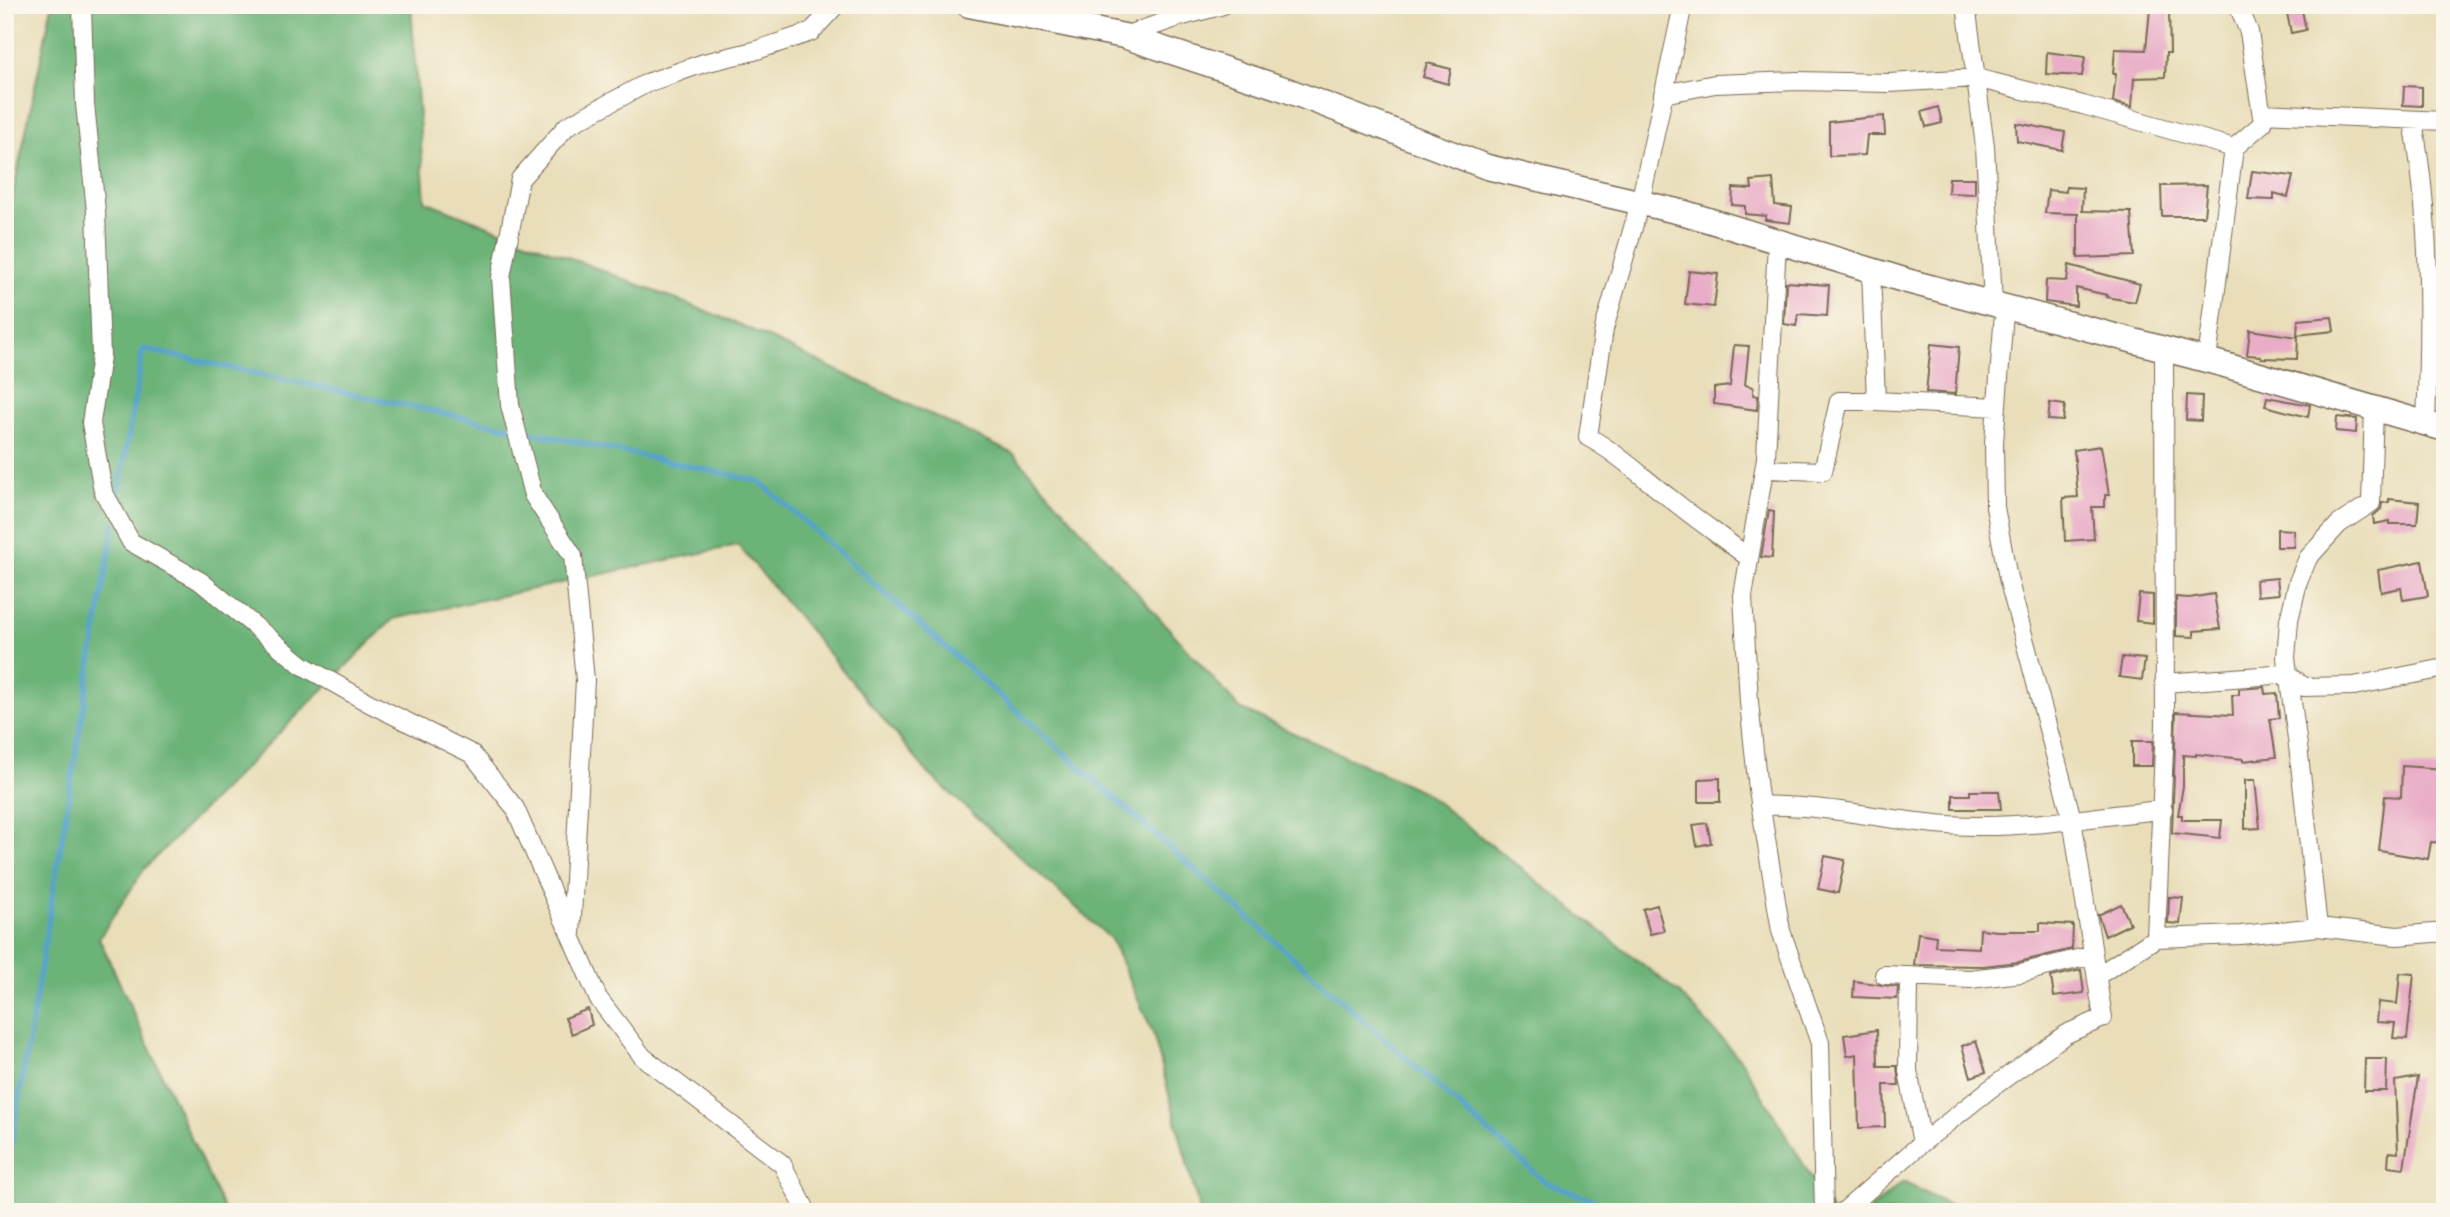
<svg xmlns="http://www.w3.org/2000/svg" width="2450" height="1217" font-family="Dekko,sans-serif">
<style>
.forest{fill:#6cb378;stroke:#546e4b;stroke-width:2}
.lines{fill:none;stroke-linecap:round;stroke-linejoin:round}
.stream{stroke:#55a2ce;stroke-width:5}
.building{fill:#e9adc7}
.street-casing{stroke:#786954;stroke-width:20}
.secondary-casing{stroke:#786954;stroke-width:27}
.street{stroke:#fff;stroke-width:18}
.secondary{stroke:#fff;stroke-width:24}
</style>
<rect width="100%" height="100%" fill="#fbf7ec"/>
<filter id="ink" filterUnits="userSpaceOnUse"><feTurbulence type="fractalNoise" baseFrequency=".0143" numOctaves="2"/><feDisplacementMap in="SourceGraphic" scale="14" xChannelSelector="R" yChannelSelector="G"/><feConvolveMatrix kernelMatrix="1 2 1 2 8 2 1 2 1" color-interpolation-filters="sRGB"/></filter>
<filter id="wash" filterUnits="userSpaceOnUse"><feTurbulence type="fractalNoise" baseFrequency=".00686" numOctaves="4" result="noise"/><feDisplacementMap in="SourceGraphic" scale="28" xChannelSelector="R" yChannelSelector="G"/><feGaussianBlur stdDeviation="1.57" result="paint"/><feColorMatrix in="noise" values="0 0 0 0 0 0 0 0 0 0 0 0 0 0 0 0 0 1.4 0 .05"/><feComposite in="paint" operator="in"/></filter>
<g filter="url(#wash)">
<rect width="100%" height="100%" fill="#e9deb9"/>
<!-- forest -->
<path class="forest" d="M52,5H411L425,201L741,325L1014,454L1240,709L1424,792L1679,993L1741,1060L1832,1212H1200L1153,1033L1111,939L928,773L738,545L393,619L145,868L99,938L225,1212H5V232Z
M1903,1182L1963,1212H1867Z"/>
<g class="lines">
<!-- stream -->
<path class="stream" d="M117,503L143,349L759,481L1545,1182L1625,1212
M5,1183L114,523"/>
</g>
<g id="blocks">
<!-- building -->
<path class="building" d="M2150,9L2169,10L2170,53H2166L2165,77L2134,78L2132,107L2113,102L2116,74H2113L2115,49L2146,50Z
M2302,10L2306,30L2291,33L2287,13Z
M2047,52L2085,57L2082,76L2046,74Z
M1427,63L1451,69L1448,84L1423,77Z
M2404,86L2422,87V106L2403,105Z
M1938,107L1942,123L1926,127L1922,112Z
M1884,116L1885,135H1867L1865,155L1829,156V122Z
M2016,123L2065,132L2062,150L2017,141Z
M2252,171L2293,176L2288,197L2274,193V200L2248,199Z
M1949,178H1975V194L1948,193Z
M1773,179L1775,205L1792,207L1790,223L1765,220L1766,216L1745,214V206L1732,205L1733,188L1752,189L1751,181Z
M2207,185L2204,216H2162L2161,186Z
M2066,187L2083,188L2082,211L2131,212L2134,256L2078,258V214L2045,213L2048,190L2066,192Z
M2069,265L2140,284L2135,302L2106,297L2107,295L2076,288V306L2045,302L2046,280L2067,281Z
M1689,271L1718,274L1714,307L1685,304Z
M1786,282L1829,285L1827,316L1798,314L1796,326L1784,324Z
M2332,317L2334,331L2297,335L2298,320Z
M2250,330L2298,337L2297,359L2261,358V356L2247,355Z
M1931,344L1959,347L1955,394L1926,392Z
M1734,345L1749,346L1745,385L1753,387V395L1758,396L1757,410L1714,404V388L1730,386Z
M2187,395L2202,396L2201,421L2186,420Z
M2267,397L2310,405L2308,417L2265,406Z
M2050,403L2065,405L2063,421L2048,420Z
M2337,417L2357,419L2356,433L2336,431Z
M2101,446L2109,495H2105V507H2092L2094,539L2065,541L2063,498L2078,497L2074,450Z
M2389,499L2419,502L2417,524H2390V521L2374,524L2373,516L2381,509L2382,503L2389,502Z
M1769,510L1774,511L1772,558L1761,557Z
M2277,529L2293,530L2294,547H2277Z
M2422,561L2428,596L2403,600L2401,588L2381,592L2378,570Z
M2277,578L2279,594L2257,596L2256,580Z
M2139,594L2153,595V623L2136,621Z
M2214,594L2220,629L2194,631V637L2176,636V597L2189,598Z
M2122,657L2145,659L2142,680L2119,677Z
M2264,687L2265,694L2277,693L2279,718L2270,719L2276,757L2243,761V759L2196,754V756L2183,755V786L2178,815H2182V820H2222L2220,838L2172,833L2176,712L2233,715L2232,695H2239V689Z
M2132,741H2153L2152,766H2132Z
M2402,766L2445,769V843L2431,842L2428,859L2379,851L2385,796L2401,797Z
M1720,778V802H1699V779Z
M2245,780H2255L2260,828L2245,829Z
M1970,791H1999L2001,809H1953V795H1970Z
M1707,823L1711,843L1697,846L1693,825Z
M1825,856L1845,860L1838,893L1818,889Z
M2169,897L2183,898L2180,924L2168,923Z
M2121,904L2130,924L2105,936L2098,915Z
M1657,905L1664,931L1650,934L1643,909Z
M2040,923L2073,925L2072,949L2019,962L1983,966L1914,965L1918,933L1936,936L1935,946L1979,948L1980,929L1997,931H2040Z
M2081,970L2084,993L2054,997L2051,977Z
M2400,973L2414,974L2407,1039L2393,1038L2395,1023L2376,1022L2378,1002L2397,1004Z
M1854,981L1898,987L1897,999L1853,997Z
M588,1009L592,1025L572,1034L565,1018Z
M1877,1030L1878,1066H1897L1899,1085H1884L1885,1127L1859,1128L1857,1054L1847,1056L1844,1035Z
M1976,1041L1986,1072L1971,1077L1962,1046Z
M2365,1059H2387L2386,1091H2364Z
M2418,1077L2404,1168L2388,1166L2389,1152L2398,1153L2395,1081Z"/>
</g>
</g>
<g filter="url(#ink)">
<use href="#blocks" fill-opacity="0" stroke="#786954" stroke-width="2"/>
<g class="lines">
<defs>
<path id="street" d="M82,5L85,104L96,211L101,356L91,423L103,491L131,542L200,581L302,665L369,703L472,754L515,808L598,998L643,1057L782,1164L807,1212
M1683,5L1640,203L1604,329L1588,437C1619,454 1643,478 1671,499C1696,519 1723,538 1749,558
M1124,36L1179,17L1223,5
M1663,94L1715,84L1798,81L1889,83L1976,78L2083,105L2234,148
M2262,113L2445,121
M2413,121C2431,221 2430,322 2426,423
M1777,242L1766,458L1743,596L1749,702L1758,790L1781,931L1820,1043L1824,1212
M1871,270L1876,401L1997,407
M2207,360L2234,148L2263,123L2249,32L2238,5
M1764,469L1823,471L1839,401H1876
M2164,683L2288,674L2304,687L2354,686L2445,668
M1760,805C1781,806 1803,806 1824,809C1875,815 1926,826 1977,826C2040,827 2101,815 2163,810
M2318,927L2298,746L2286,658L2289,620L2298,582L2308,558L2339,524L2371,503L2374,408
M571,934L585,680L573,556L533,495L510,405L501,277L520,179L567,126L647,83L704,63L754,51L811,32L836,5
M2156,938L2165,725L2164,349
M1884,975L1970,979L2021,973L2093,955
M1909,976L1908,1071L1922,1143
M2097,976L2156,938L2241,935L2318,927L2397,936L2445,932
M1843,1212L1922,1143L1990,1089L2066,1034L2103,1018L2072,819L2008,578L1995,507L1994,443L2004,313L1993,304L1985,146L1966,5"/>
<path id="secondary" d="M969,5L1124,36L1284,89L1487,167L1685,213L1907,281L2225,365L2445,429"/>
</defs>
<!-- street casing -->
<use href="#street" class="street-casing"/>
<!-- secondary casing -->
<use href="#secondary" class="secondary-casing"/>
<!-- street -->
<use href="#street" class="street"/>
<!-- secondary -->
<use href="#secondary" class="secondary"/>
</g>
</g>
<!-- margin -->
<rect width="2450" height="1217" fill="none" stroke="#fbf7ec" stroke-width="28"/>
</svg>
